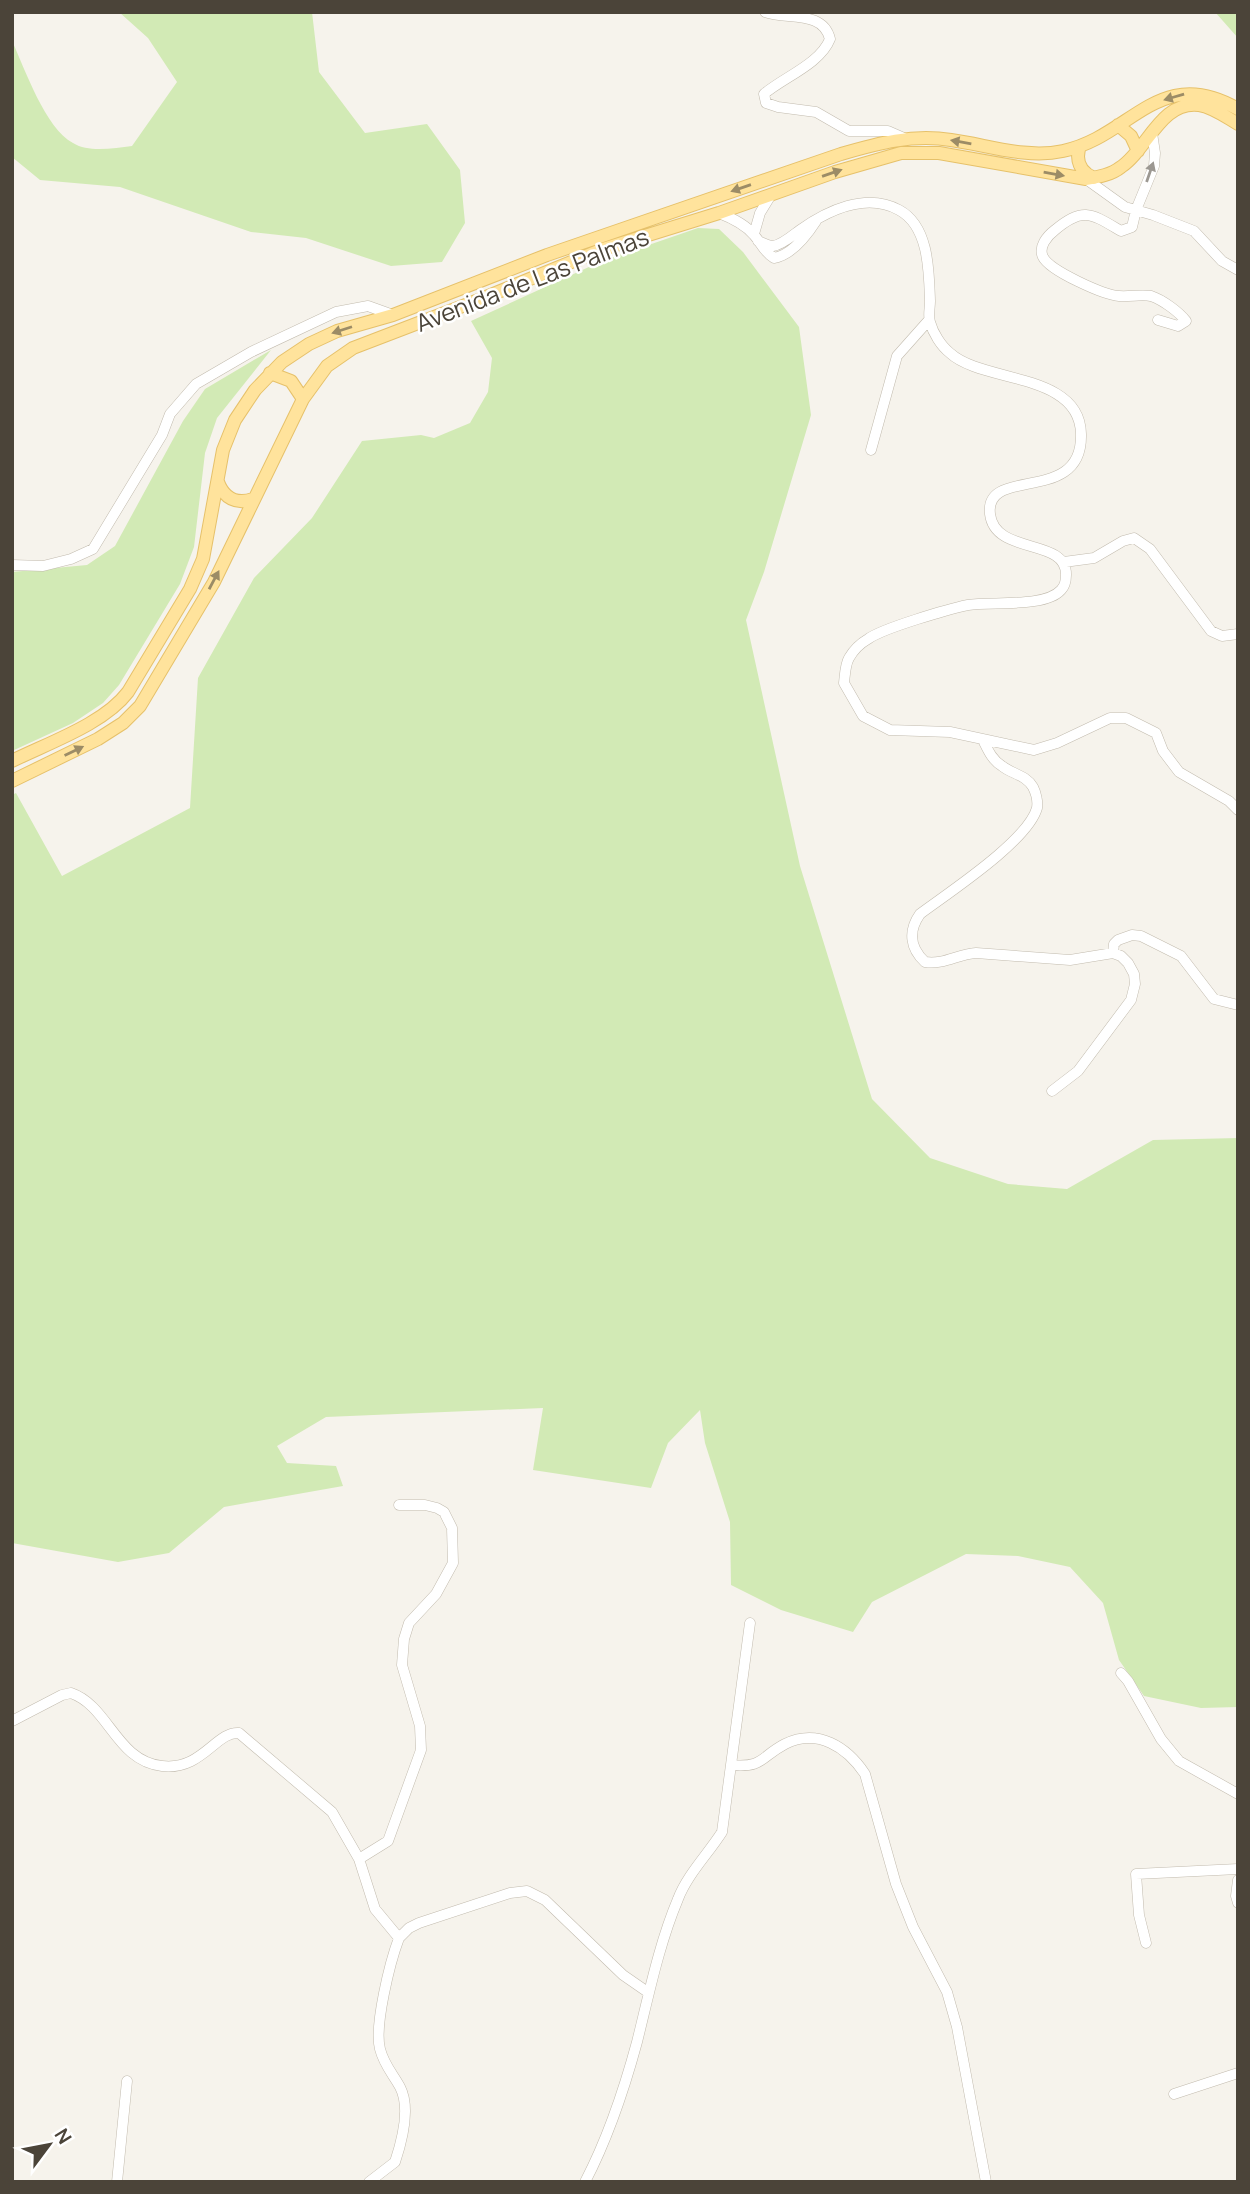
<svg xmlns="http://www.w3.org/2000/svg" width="1250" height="2194" font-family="Manrope,sans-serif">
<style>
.green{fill:#d2eab5}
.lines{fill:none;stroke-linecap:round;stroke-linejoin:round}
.minor-casing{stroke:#c2bbae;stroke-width:11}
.major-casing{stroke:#e6c16a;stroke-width:14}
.minor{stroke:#fff;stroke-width:10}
.major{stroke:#ffe39c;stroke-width:12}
.oneway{fill:#9c8c66}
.oneway2{fill:#9c9892}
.labels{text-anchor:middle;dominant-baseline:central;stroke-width:5;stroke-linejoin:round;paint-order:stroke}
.street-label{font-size:24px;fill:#4b4439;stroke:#fff}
</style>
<rect width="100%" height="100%" fill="#f6f3ec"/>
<!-- green -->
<path class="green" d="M119,12H312L319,72L365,133L427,124L460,170L465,223L442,262L391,266L306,238L251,232L120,187L40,180L12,157V41C25,69 45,128 73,143C89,153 114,148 132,146L177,82L148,38Z
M1215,12H1238V38Z
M698,228L719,229L743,252L799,327L811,415L764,572L746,620L800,866L872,1099L930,1158L1008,1184L1067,1189L1153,1140L1238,1138V1707L1201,1708L1144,1696L1119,1660L1103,1603L1070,1567L1018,1556L966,1554L872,1602L853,1632L781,1610L731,1585L730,1522L705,1443L700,1410L668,1443L651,1488L533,1470L543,1408L326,1417L277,1446L287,1463L336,1466L343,1486L224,1507L169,1553L118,1562L12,1543V795L16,793L62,876L190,808L198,678L254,578L312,518L362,441L421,435L434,438L470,423L488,392L492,358L471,321L602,261Z
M271,350L217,418L205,453L194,547L180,584L119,685L103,703L73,723L12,751V572L87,565L115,546L183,421L205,389Z"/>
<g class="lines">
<defs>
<path id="minor" d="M765,12C787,20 823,10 830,39C820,64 784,77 764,94L766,103L778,107L816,112L849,131H888L904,138
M1152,133L1155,153L1154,166L1136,210L1132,227L1121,231C1092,214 1083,206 1055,230C1047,236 1038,247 1043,257C1050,271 1104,295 1119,296C1130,297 1141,294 1151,296C1163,300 1179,312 1186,321L1178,326L1158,320
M1086,179L1125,207L1153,215L1194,231L1222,261L1238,270
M719,213C732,218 745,224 754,235C762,244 764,252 774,258C792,255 807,235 816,221
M754,234L760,213L771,195
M758,241C763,243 768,246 773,246C782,245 793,235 800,230C827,211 866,192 899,210C929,226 929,271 930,301C930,308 928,316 930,322C933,333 941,346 950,353C982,383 1080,372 1081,434C1083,506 984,465 990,514C995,556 1067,537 1066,575C1066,581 1065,586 1061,590C1045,608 991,601 968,605C949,609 883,628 868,639C861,643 853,651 849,658C845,665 845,675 844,683L863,716L890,730L950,732L1034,750L1057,743L1110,718H1126L1156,733L1163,751L1179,772L1229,801L1238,810
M871,450L897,356L929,320
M1064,562L1094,558L1123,541L1134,538L1150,549L1211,631L1222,636L1238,634
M12,565L43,566L71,559L93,549L162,435L170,414L196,384L251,352L336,312L368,306L393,315
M983,740C988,750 992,760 1002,766C1012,774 1026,775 1033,787C1036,793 1038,802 1037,808C1028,841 948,893 920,914C908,931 910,948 925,962C944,965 958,954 976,953L1070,960L1113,953L1121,956L1128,963L1134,974L1135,984L1131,1000L1078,1071L1052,1091
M1113,953L1114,944L1118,940L1132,935L1141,936L1181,956L1214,999L1238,1005
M1121,1673L1128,1681L1161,1739L1179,1761L1238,1794
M12,1721L62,1695L71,1693C109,1706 116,1761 162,1766C202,1771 216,1731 239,1733L332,1812L359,1859L375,1909L399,1938L409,1928L419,1923L510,1893L527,1891L545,1900L623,1975L649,1993
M731,1765C764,1768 760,1757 785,1744C818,1728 847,1747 865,1774L896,1884L913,1927L947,1992L957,2027L986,2182
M359,1859L388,1841L421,1750L420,1726L402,1665L404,1639L409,1623L436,1594L453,1563L452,1528L444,1512L437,1508L425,1505H399
M1238,1880L1236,1896L1238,1903
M1146,1943L1139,1915L1136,1874L1238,1869
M1174,2094L1238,2073
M117,2182L127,2081
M369,2182L395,2162C402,2141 411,2108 400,2087C393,2074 384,2065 380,2049C374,2026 390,1962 399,1938
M585,2182C608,2138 624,2090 637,2042C649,1994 659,1944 678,1899C687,1875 708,1854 722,1832L750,1623"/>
<path id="major" d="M1118,125L1131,136L1138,151
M1080,146C1075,160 1080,172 1094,178
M270,373L291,381L303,399
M218,482C224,498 236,505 253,499
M12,761C48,743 104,724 128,692L190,589L203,559L223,450L235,420L255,390L282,362L309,344L337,331L393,315L547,255L841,154C879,143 912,134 951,140C988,145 1026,159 1063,151C1131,137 1159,63 1238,109
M12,781L98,739L123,723L140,706L214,582L303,399L327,366L353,348L481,299L603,249L719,213L835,172L901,153H939L1086,179C1098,177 1111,175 1121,167C1147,150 1161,100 1199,105C1213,107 1226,117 1238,124"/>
</defs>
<!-- minor casing -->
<use href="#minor" class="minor-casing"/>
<!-- major casing -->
<use href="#major" class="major-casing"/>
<!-- minor -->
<use href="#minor" class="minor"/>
<!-- major -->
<use href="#major" class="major"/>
</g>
<!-- one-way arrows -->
<defs><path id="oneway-solid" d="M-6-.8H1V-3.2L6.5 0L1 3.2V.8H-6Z" transform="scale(1.75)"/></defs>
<g class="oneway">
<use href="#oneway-solid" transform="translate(1174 97) rotate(164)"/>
<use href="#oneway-solid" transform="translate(961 142) rotate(-170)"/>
<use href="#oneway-solid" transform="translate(832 173) rotate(-19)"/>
<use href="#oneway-solid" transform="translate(1054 174) rotate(10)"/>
<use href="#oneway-solid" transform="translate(741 188) rotate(161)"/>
<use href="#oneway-solid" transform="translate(342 330) rotate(162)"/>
<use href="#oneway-solid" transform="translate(214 580) rotate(-62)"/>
<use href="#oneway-solid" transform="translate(74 751) rotate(-26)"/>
</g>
<use class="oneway2" href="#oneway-solid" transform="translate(1150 172) rotate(-71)"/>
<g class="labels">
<!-- street labels -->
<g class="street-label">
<text transform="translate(532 279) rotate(-21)">Avenida de Las Palmas</text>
</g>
</g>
<!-- border -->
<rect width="1250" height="2194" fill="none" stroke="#4b4439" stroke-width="28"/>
<!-- north arrow -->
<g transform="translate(49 2145) rotate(58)" stroke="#ffffff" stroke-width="5" paint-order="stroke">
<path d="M0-5L12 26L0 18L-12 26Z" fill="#4b4439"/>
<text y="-10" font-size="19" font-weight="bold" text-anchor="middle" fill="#4b4439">N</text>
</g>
</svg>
